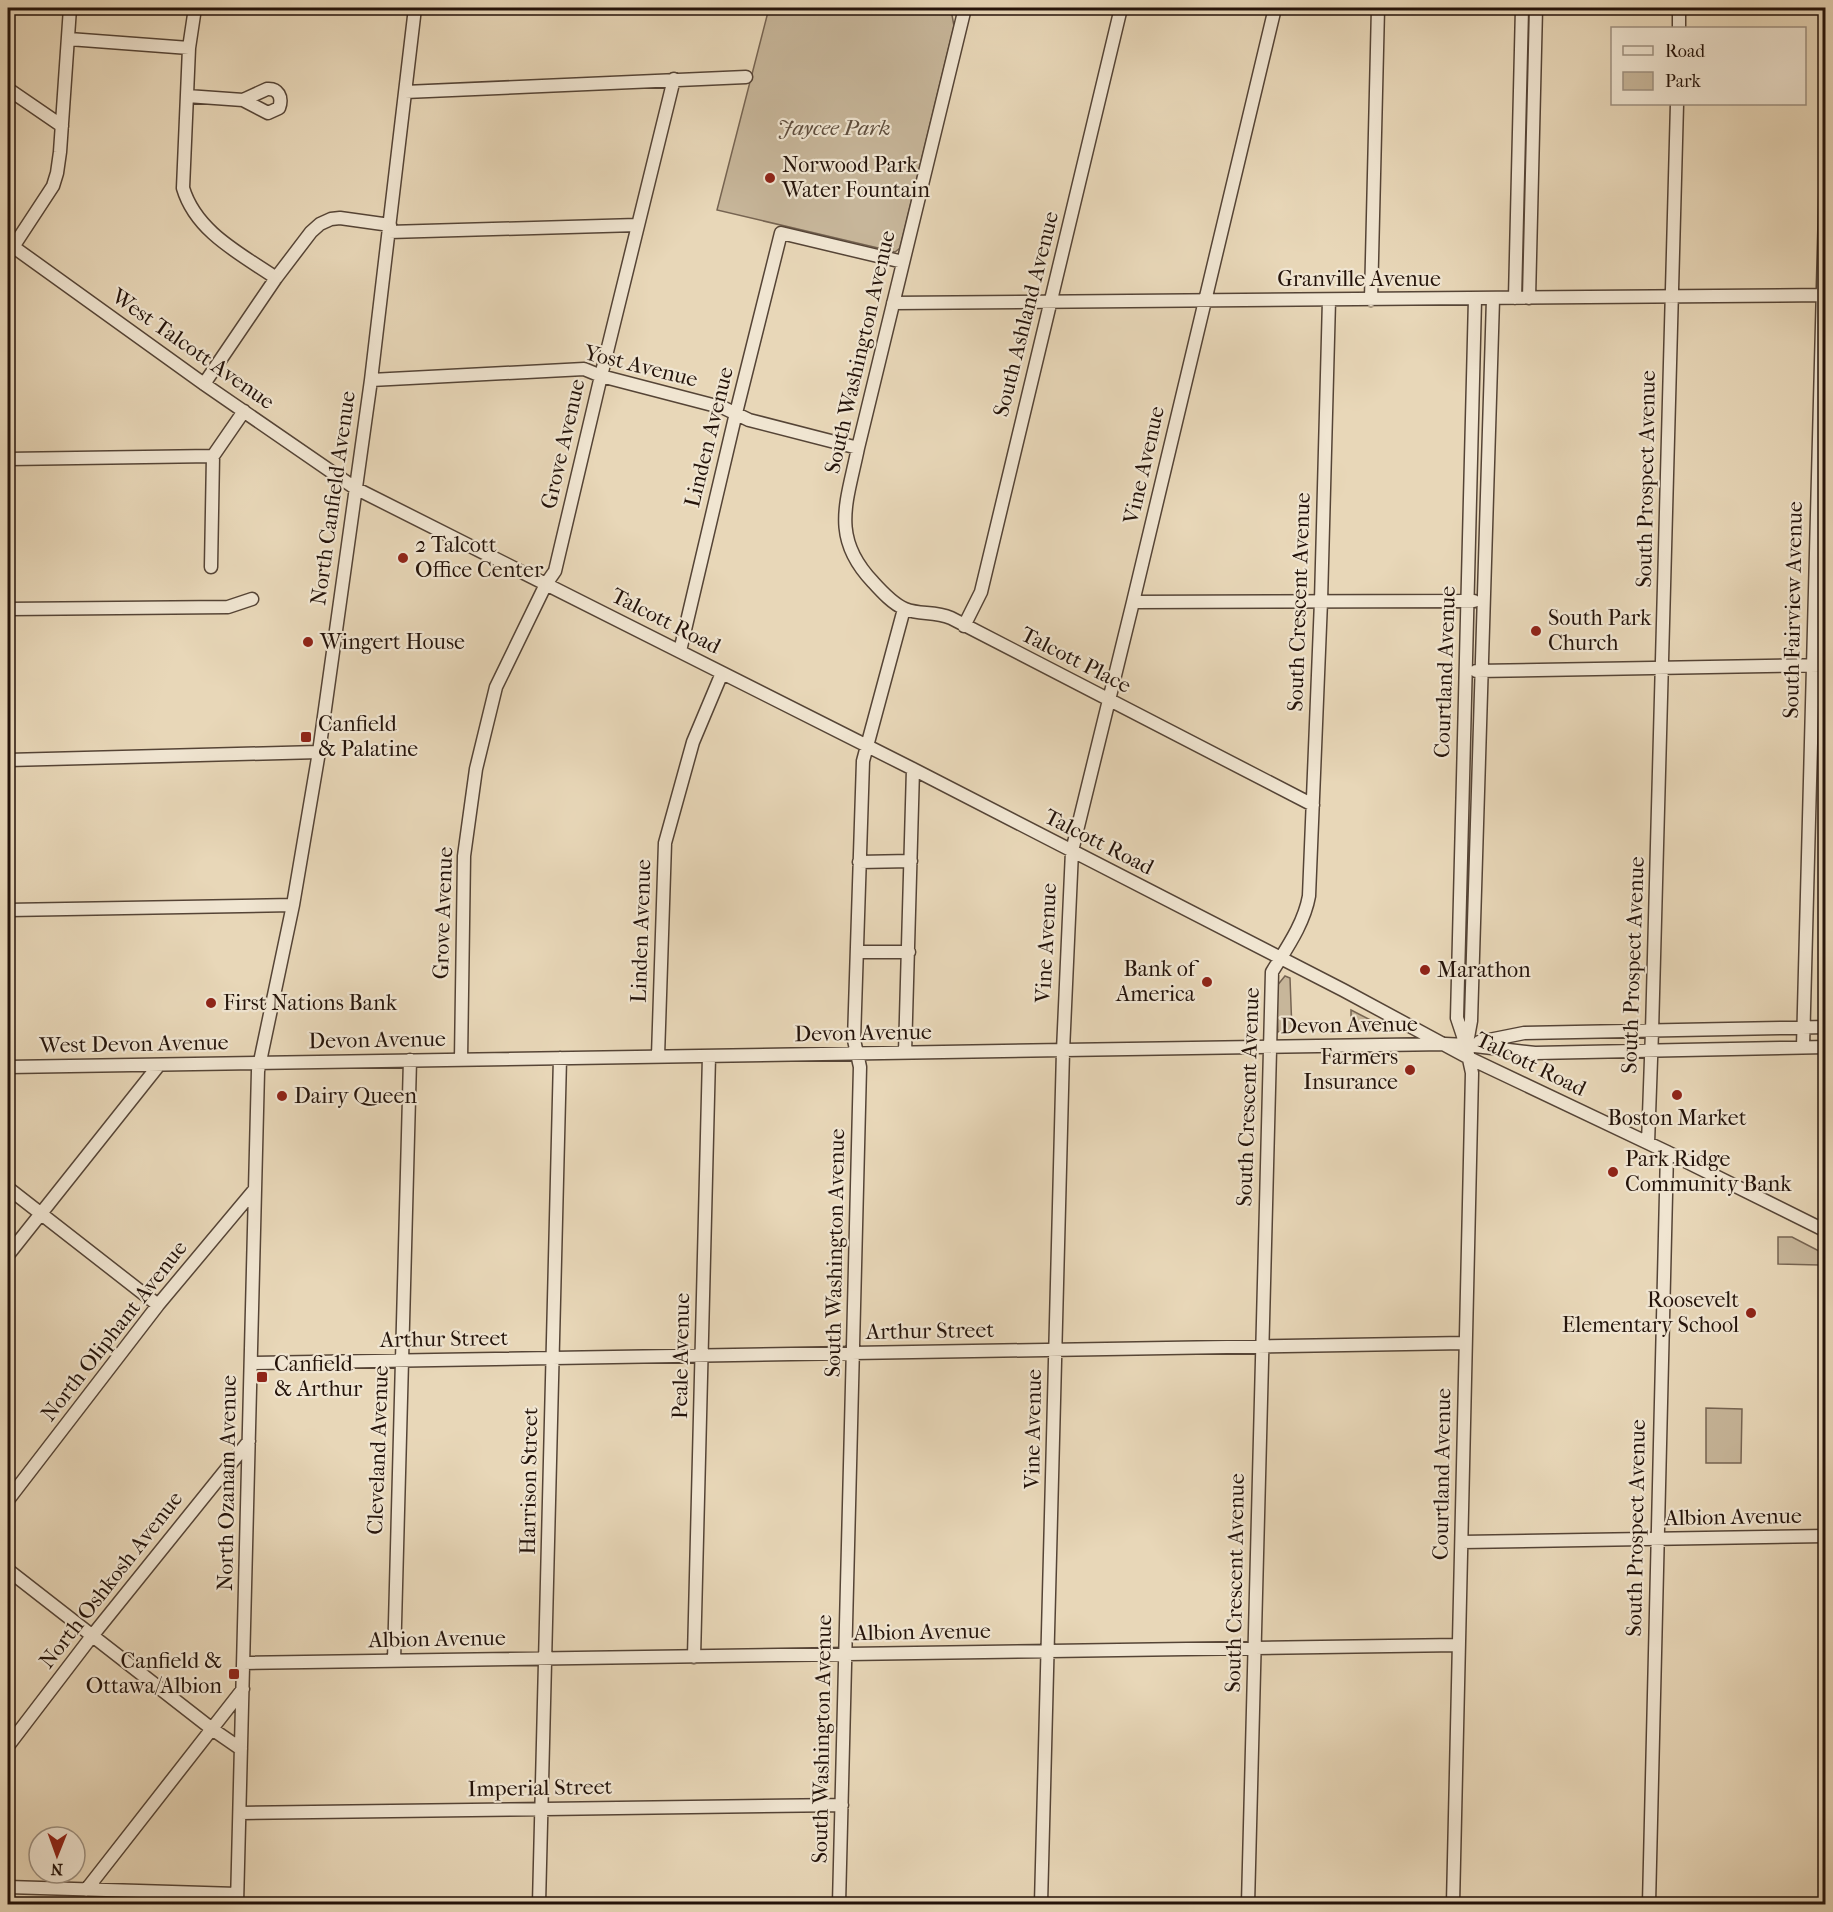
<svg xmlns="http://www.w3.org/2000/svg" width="1833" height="1912" font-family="'IM FELL French Canon',serif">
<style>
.green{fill:#c7b69a;stroke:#766452;stroke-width:1.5}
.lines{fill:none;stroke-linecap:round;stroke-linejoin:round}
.minor-casing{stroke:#554436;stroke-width:15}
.minor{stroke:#f0e5d1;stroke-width:12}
.poi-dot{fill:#8f2418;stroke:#f0e5d1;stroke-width:2}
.labels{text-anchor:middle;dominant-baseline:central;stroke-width:4.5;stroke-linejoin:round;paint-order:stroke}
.park-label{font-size:22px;font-style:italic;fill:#5d4c3c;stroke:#f0e5d1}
.poi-label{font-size:22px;fill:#24130a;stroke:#f0e5d1;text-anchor:start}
.street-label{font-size:22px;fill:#24130a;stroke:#f0e5d1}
</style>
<rect width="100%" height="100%" fill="#e8d7b8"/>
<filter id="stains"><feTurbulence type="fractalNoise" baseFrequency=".00333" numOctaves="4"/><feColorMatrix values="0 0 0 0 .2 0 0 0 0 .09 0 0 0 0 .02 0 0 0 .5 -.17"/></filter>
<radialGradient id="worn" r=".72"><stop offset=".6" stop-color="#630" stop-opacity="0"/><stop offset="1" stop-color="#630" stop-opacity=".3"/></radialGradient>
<!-- green -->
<path class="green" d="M769,8H940L952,15L954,26L900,248L895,252L717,210Z
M1285,976L1290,978L1292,1031L1278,1032L1276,987Z
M1351,1010L1388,1029L1351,1031Z
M1778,1237H1792L1819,1251V1265L1778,1264Z
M1706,1408L1742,1409L1741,1463H1706Z"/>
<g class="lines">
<defs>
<path id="minor" d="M195,8L189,48L183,188C196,232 241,254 276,278
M965,8L858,448C847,502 830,537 873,582C882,592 893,604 905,609C920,615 934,611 951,618L1313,805
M1679,28V8
M69,39L189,48
M8,89L62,126
M405,92L746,77
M187,96L243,100L268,113L279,108C283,97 278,88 267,89L243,100
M389,232L637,225
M8,243L204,384L355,488L913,769L1343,990L1469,1058L1667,1152L1826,1231
M13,247L53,186L57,173L60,152L70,8
M1515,298L1522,8
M1529,298L1536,8
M1371,300L1378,8
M893,303L1826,295
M371,380L584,369L601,376L724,408L749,420L858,448
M204,384L276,278L311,232L320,224L331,219L340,218L390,225
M8,459L213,456
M211,567L213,456L244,411
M1133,602L1474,601
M8,609L228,607L252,599
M964,626L981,592L1121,8
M680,651L736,413L781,233L903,262
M1476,671L1826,665
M8,760L319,752
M859,862L911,861
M8,910L293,905
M857,952H909
M1479,1042L1524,1033L1826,1027
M1467,1043L1471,1021L1493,299
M1803,1047L1826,173
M905,1053L913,769
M658,1056L665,843L693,742L722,673
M461,1060L464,856L476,769L496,687L546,584L555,571L601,376L674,79
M8,1067L1445,1044L1466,1045L1535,1053L1826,1047
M1648,1143L1652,1031L1677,104
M8,1188L158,1305
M8,1255L159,1065
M251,1363L1465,1343
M8,1500L158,1305L255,1189
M1462,1542L1826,1536
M8,1570L212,1729L241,1749
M694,1657L709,1056
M394,1661L410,1060
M243,1663L1458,1645
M8,1746L92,1636L249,1441
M240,1813L842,1805
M8,1887L237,1894
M86,1890L243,1689
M237,1904L258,1071L293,905L319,752L371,380L415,8
M539,1904L560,1058
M839,1904L860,1067L854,1040L863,761L904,609
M1041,1904L1063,1051L1072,851L1133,602L1275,8
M1248,1904L1272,972C1286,949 1304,924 1309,896L1321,601L1329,300
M1453,1904L1472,1073L1466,1045L1457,1018L1475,299
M1649,1904L1667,1152"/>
</defs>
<!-- minor casing -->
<use href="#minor" class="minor-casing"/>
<!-- minor -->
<use href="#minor" class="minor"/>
</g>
<!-- markers -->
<g class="poi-dot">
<circle cx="770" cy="178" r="6"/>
<circle cx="403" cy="558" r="6"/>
<circle cx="1536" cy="631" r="6"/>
<circle cx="308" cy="642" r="6"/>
<rect x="300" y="731" width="12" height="12" rx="3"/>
<circle cx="1425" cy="970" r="6"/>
<circle cx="1207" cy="982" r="6"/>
<circle cx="211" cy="1003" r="6"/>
<circle cx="1410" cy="1070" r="6"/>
<circle cx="1677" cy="1095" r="6"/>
<circle cx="282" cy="1096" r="6"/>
<circle cx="1613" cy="1172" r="6"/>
<circle cx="1751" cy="1313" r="6"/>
<rect x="256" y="1371" width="12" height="12" rx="3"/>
<rect x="228" y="1668" width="12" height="12" rx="3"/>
</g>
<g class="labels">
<!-- park labels -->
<g class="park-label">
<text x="834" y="128">Jaycee Park</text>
</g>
<!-- poi labels -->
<g class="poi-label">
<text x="782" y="165">Norwood Park<tspan x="782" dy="25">Water Fountain</tspan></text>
<text x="415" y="545">2 Talcott<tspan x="415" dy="25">Office Center</tspan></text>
<text x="1548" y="618">South Park<tspan x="1548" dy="25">Church</tspan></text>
<text x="320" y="642">Wingert House</text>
<text x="318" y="724">Canfield<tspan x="318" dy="25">&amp; Palatine</tspan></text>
<text x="1195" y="969" text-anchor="end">Bank of<tspan x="1195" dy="25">America</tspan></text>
<text x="1437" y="970">Marathon</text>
<text x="223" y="1003">First Nations Bank</text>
<text x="1398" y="1057" text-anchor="end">Farmers<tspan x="1398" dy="25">Insurance</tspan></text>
<text x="294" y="1096">Dairy Queen</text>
<text x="1677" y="1118" text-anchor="middle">Boston Market</text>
<text x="1625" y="1159">Park Ridge<tspan x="1625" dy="25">Community Bank</tspan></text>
<text x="1739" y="1300" text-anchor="end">Roosevelt<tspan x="1739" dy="25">Elementary School</tspan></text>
<text x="274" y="1364">Canfield<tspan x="274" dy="25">&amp; Arthur</tspan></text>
<text x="222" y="1661" text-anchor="end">Canfield &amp;<tspan x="222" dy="25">Ottawa/Albion</tspan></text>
</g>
<!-- street labels -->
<g class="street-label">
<text x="1359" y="279">Granville Avenue</text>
<text transform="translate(1026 314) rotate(-76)">South Ashland Avenue</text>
<text transform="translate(193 349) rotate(35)">West Talcott Avenue</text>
<text transform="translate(860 352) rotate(-77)">South Washington Avenue</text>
<text transform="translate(641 366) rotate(14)">Yost Avenue</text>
<text transform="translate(709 437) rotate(-76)">Linden Avenue</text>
<text transform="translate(563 444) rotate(-77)">Grove Avenue</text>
<text transform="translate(1144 465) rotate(-77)">Vine Avenue</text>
<text transform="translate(1646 479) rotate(-89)">South Prospect Avenue</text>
<text transform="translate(333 498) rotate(-82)">North Canfield Avenue</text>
<text transform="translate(1299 602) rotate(-88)">South Crescent Avenue</text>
<text transform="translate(1793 610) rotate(-89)">South Fairview Avenue</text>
<text transform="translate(666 621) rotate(27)">Talcott Road</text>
<text transform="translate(1076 660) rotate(27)">Talcott Place</text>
<text transform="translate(1445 672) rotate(-88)">Courtland Avenue</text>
<text transform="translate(1099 842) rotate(27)">Talcott Road</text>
<text transform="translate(443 913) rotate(-88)">Grove Avenue</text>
<text transform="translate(641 931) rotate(-88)">Linden Avenue</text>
<text transform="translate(1046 943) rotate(-87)">Vine Avenue</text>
<text transform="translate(1633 965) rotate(-88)">South Prospect Avenue</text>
<text transform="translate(1349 1025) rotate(-1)">Devon Avenue</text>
<text transform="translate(863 1033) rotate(-1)">Devon Avenue</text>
<text transform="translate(377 1040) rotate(-1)">Devon Avenue</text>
<text transform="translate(134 1044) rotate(-1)">West Devon Avenue</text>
<text transform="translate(1531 1064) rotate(26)">Talcott Road</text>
<text transform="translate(1248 1097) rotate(-88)">South Crescent Avenue</text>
<text transform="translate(835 1253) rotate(-89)">South Washington Avenue</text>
<text transform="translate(114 1331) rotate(-52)">North Oliphant Avenue</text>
<text transform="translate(930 1331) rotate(-1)">Arthur Street</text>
<text transform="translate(444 1339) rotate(-1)">Arthur Street</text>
<text transform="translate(681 1356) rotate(-89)">Peale Avenue</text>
<text transform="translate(1033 1429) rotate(-89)">Vine Avenue</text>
<text transform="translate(378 1450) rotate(-88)">Cleveland Avenue</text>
<text transform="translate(1442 1474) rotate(-89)">Courtland Avenue</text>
<text transform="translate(529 1481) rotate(-89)">Harrison Street</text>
<text transform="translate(227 1483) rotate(-89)">North Ozanam Avenue</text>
<text transform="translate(1733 1517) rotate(-1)">Albion Avenue</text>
<text transform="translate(1636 1528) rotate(-89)">South Prospect Avenue</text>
<text transform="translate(111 1580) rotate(-52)">North Oshkosh Avenue</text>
<text transform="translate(1235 1583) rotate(-89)">South Crescent Avenue</text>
<text transform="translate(922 1632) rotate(-1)">Albion Avenue</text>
<text transform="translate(437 1639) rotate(-1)">Albion Avenue</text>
<text transform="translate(822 1739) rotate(-89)">South Washington Avenue</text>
<text transform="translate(540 1788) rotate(-1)">Imperial Street</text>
</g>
</g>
<!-- margin -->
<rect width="1833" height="1912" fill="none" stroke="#e8d7b8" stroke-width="30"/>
<rect x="9" y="9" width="1815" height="1894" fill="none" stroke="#24130a" stroke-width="3"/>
<rect x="15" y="15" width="1803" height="1882" fill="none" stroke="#24130a" stroke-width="1.5"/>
<!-- legend -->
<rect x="1611" y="27" width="195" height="78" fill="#f0e5d1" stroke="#9e9181" stroke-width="1.5"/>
<rect x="1623" y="46" width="30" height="9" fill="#f0e5d1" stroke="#9e9181" stroke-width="1.5"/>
<text x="1665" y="57" font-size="18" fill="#24130a">Road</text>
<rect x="1623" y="72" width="30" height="18" fill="#c7b69a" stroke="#9e9181" stroke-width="1.5"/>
<text x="1665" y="87" font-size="18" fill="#24130a">Park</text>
<!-- north arrow -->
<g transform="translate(57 1855) rotate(181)"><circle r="28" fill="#f0e5d1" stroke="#9e9181" stroke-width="1.5"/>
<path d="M0-4.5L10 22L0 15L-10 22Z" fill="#8f2418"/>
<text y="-9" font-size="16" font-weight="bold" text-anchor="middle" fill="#24130a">N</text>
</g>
<rect width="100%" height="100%" filter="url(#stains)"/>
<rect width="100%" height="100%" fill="url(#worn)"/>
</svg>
